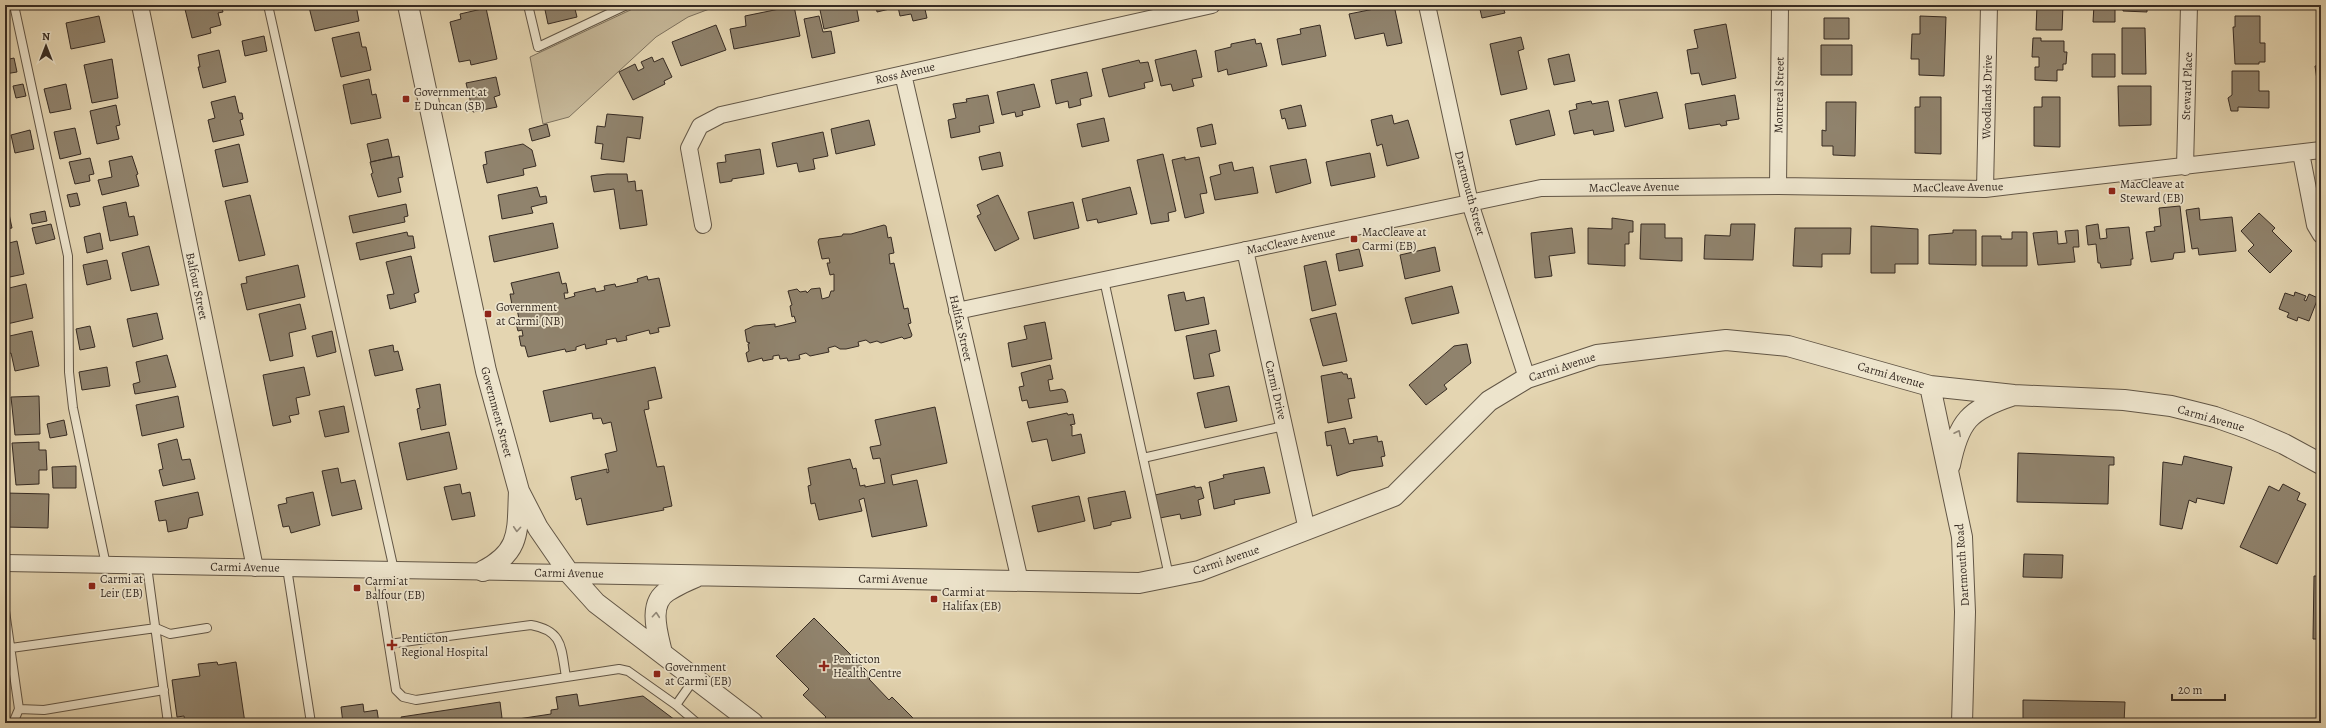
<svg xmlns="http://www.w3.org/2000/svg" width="2326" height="728" font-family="Alegreya,serif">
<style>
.green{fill:#c6b899;stroke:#7e725e}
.building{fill:#90836d;stroke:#362b23}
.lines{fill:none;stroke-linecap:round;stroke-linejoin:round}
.service-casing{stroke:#625646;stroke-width:10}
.minor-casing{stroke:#625646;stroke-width:18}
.tertiary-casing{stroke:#625646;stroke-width:22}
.service{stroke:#ede4cc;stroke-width:8}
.minor{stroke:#ede4cc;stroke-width:16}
.tertiary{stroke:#ede4cc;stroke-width:20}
.oneway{stroke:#928878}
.poi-dot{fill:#8f2418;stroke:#ede4cc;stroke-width:1.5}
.labels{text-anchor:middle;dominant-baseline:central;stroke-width:3.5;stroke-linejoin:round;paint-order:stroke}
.street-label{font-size:12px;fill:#362b23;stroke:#ede4cc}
.poi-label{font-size:12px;fill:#362b23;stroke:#ede4cc;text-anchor:start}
</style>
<rect width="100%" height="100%" fill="#e4d5b1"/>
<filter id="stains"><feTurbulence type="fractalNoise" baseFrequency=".005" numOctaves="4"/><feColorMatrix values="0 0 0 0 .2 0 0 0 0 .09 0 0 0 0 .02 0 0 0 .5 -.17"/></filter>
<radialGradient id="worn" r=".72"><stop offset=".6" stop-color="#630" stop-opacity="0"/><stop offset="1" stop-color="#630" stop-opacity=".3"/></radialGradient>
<!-- green -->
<path class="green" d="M641,5H720L688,17L656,37L569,117L543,124L530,57Z"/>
<!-- building -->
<path class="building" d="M184,5H221L223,12L218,13L221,25L210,28L211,33L192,38Z
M316,5H356L359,21L315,31L309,7Z
M544,5H574L577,17L548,24Z
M584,5H603L585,8Z
M819,5H856L859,21L824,29Z
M876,5H924L927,18L913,21L911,14L900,16L898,7L877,12Z
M1394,5L1402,43L1387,46L1384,33L1355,39L1349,14Z
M1479,5H1512L1503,7L1505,13L1482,18Z
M2037,5H2063L2062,30H2036Z
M2094,5H2115V22H2093Z
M2123,5H2147V12L2123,11Z
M2231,5H2260V6H2231Z
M794,6L800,36L734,49L730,29L746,26L745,16Z
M486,8L497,59L471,65L470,60L459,62L450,22L461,19L460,14Z
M99,16L105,42L71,49L66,23Z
M819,16L823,32L831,31L835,53L812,58L804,19Z
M1920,16L1946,17L1944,76L1919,75V59H1911L1912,34H1920Z
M2235,16H2260V43H2265V62H2259V64H2235L2233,27H2235Z
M1824,18H1849V39H1824Z
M1726,24L1736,78L1702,85L1699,73L1691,74L1687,50L1698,48L1694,30Z
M716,25L726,50L681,66L672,42Z
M1320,25L1326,56L1282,65L1277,39L1301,34L1300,29Z
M2122,28H2145L2146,74H2122Z
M359,32L362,47H366L371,70L341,77L332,38Z
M264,36L267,51L245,56L242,41Z
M1521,37L1524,49L1518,51L1527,89L1501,95L1490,44Z
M2033,38H2041V41H2064V52H2067L2066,64H2063V70H2057V81L2035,80V67H2039V57H2032Z
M1255,39L1256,44L1261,43L1267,66L1228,75L1227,69L1218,72L1215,51L1231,47V44Z
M1821,45H1852V75H1821Z
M219,50L226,82L203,88L198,67H200L198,55Z
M1196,50L1202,77L1192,79L1194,86L1173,91L1171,84L1161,86L1155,60Z
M1569,54L1575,81L1554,85L1548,59Z
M2092,54H2115V77H2092Z
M652,57L654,62L663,58L672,77L664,81L665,84L633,100L619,72L635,64L638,71L644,68L641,62Z
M14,58L17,72L5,74V60Z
M112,59L118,98L92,103L84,65Z
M1139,60L1140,63L1148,62L1153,81L1144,83L1145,88L1109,97L1102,69Z
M2321,65V86L2318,87L2315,66Z
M2232,71H2259V91H2269V108L2238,107V111H2231L2228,98L2232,95Z
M1087,72L1092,96L1080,99L1081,105L1069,108L1068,101L1056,104L1051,80Z
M496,77L500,95L494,97L497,107L473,112L466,83Z
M369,79L372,95L376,94L381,118L351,124L343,85Z
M23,84L26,96L16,98L13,86Z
M66,84L71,109L50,113L44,89Z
M1034,84L1040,107L1022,111L1023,115L1016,117L1015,112L1002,115L997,92Z
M2118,86H2151V125L2119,126Z
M1657,92L1663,118L1625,127L1619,100Z
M988,95L994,123L979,126L980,132L951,138L948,120L956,118L953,104L967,102L966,99Z
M1735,95L1739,119L1726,121L1727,125L1721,126L1720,124L1689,129L1685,104Z
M235,96L239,113H242L243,119L240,120L244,135L213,142L208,120L215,118L211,102Z
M1920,97H1941V154L1915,153V107H1920Z
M2042,97H2060V147L2034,146V107H2042Z
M1591,101L1592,104L1608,101L1614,131L1594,135L1593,130L1574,134L1569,111L1577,109L1576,104Z
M1826,102H1856L1855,156L1833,155V146H1822V130L1826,131Z
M116,105L120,125L116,126L119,139L97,144L90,111Z
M1301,105L1306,126L1288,129L1285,118L1282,119L1280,110Z
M1549,110L1555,135L1516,145L1510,120Z
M607,114L643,117L640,139L627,137L624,162L601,159L603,144L595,143L597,126L605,127Z
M1392,115L1394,124L1408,120L1419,158L1387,166L1382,144L1377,146L1371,120Z
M1104,118L1109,141L1082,147L1077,124Z
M869,120L875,145L836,154L831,129Z
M547,124L550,136L532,141L529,129Z
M1212,124L1216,144L1201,147L1197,128Z
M75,128L81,154L60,159L54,132Z
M30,130L34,149L15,153L11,135Z
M823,132L828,156L813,159L815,169L799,172L797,163L777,167L772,143Z
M388,139L392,157L371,162L367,144Z
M239,144L248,182L223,187L215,150Z
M523,144L532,150L536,166L523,169L524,175L487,183L483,165L487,164L485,152Z
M760,149L764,174L732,179V181L720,183L717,163L726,162L725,155Z
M1000,152L1003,166L982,170L979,157Z
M1370,153L1375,177L1331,186L1326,162Z
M1163,154L1176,211L1168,213L1169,221L1151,224L1137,160Z
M132,156L138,174L136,175L139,186L102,195L98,180L112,177L109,161Z
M399,156L403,177L398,178L401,192L378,197L371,174L373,173L370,162Z
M1185,157V160L1199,157L1207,193L1200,194L1204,213L1185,218L1172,160Z
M90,158L94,174L89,175L90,181L75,184L69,162Z
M1306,159L1311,183L1276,193L1270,166Z
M1232,162L1234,171L1253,167L1258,193L1215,200L1210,177L1221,174L1219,165Z
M607,174H627L628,182L635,181L636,191L642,190L647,225L620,229L614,189L594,192L591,176Z
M537,187L540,197L546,196L547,203L531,207L533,213L502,219L498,195Z
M1130,187L1137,214L1098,223L1097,219L1087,221L1082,199Z
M77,193L80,205L70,207L67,195Z
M5,195L12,228L5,229Z
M250,195L265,255L239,261L225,201Z
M998,195L1019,239L995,251L977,216L981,214L977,205Z
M126,202L129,217L134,216L138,235L110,241L103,207Z
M1073,202L1079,228L1034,239L1028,212Z
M406,204L408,216L404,217L405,222L353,233L349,216Z
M2180,206L2185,252L2174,253L2173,259L2151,262L2146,232L2155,231L2154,227L2161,226L2159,208Z
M2199,208L2200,220L2232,217L2236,251L2199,255L2198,248L2192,249L2186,210Z
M45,211L47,221L32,224L30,214Z
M2259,213L2275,228L2272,231L2292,251L2270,273L2248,251L2254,245L2241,231Z
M1612,218L1633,221V232H1629V244H1625V266L1588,264V228L1612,229Z
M553,223L558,248L494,262L489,236Z
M51,224L55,239L36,244L32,228Z
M1641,224H1665V238H1682V261L1640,259Z
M1731,224H1755L1753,260L1704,259L1705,235L1730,236Z
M2098,224L2100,239L2107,238L2106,229L2129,227L2133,259H2131V265L2101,268L2100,263H2098L2096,244L2088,245L2086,226Z
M884,225L886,226L888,238L891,237L894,253L889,254L890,264L894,263L904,309L908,308L911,323L908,324L912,335L911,337L904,339L902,337L881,343L877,341L870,343L866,340L858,342L859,346L846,349H840L835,346L828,348L829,352L810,356L806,353L799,355L800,359L788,361L787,358L780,359L779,355L773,356V359L763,361L762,358L748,362L746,353L749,351L748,344L750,343L747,342L745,330L754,326L775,324V327L796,322L794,316L792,317L790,306L792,305L788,291L797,289L800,292L806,291L807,293L811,289L820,288L822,299L829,297L831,291H834V274L830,275L827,263H830L829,258L822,259L818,242L819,239L842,236L843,234H851Z
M1871,226L1918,229V264H1895V273H1871Z
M1572,228L1575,253L1549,256L1552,276L1535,278L1531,233Z
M1795,228H1851L1850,254H1822V267L1793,266Z
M1953,230H1976V265L1929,264V235L1953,233Z
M2078,230L2079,247H2073L2075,262L2038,265L2033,233L2057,231L2058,244L2067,243L2065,231Z
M407,232L408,236H413L415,248L360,260L356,243Z
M2012,232H2027V266H1982V236H2001V239H2012Z
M100,233L103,249L87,253L84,237Z
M17,241L24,274L5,278V244Z
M149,246L159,285L131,291L122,253Z
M1435,247L1440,271L1405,279L1400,255Z
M1359,249L1363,266L1339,271L1336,254Z
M411,256L419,292L414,294L416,302L390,309L387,295L394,294L386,262Z
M107,260L111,279L87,285L83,265Z
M1326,261L1336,305L1312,311L1304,266Z
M298,265L305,297L247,310L241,284L247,283L246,277Z
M559,272L562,284L566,283L568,293H564L565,299L575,296L574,293L595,288L596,292L605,290L604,286L615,284L616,287L638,282L637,279L647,276L648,280L659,278L670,326L658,328L659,332L650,334L649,330L626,336L627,340L617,342L616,338L606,340L607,344L586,349L585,344L576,347V350L566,352L565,349L528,357L525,346H521L519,336H523L522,330L518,331L515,320L519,319L516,304L512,305L510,294H514L511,283Z
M26,284L33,318L7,324L5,289Z
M1452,286L1459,313L1412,324L1405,298Z
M1184,292L1186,301L1204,297L1209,324L1175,331L1168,295Z
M2295,292L2306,296L2304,300L2306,301L2309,294L2318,298L2309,321L2298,317L2297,321L2287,317L2289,313L2279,309L2285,293L2294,296Z
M300,304L306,329L289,333L293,356L270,361L259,314Z
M157,313L163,339L133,347L127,319Z
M1336,313L1347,361L1323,366L1310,319Z
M1045,322L1052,359L1012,367L1008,343L1027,339L1024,326Z
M90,326L95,347L80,350L76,329Z
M1216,330L1220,351L1209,354L1214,376L1194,379L1186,336Z
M32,331L39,366L15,371L11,353L7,354L5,337Z
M332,331L336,352L317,357L312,336Z
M1467,344L1471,363L1444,385L1447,389L1426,405L1409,385L1454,346Z
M393,345L394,352L398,351L403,370L375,376L369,350Z
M167,355L176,387L135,394L133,384L140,382L136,362Z
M1050,365L1053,379L1048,380L1050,391L1062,389L1065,391L1068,402L1029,408L1027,400L1022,401L1019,387L1024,386L1021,373Z
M107,367L110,386L82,390L79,372Z
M304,367L310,395L296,398L299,414L289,416L291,422L273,426L263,375Z
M655,367L662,398L648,401L649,409L644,410L657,467L664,466L672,506L663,508L664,510L587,525L581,498L576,500L571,477L607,469V473L609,472L605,454L617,451L611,422L603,424L601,418L593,419L592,413L550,422L543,391Z
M1342,372L1343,374H1347L1348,379L1351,378L1355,398L1348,399L1352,418L1328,423L1321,376Z
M440,384L446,425L421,430L417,409L420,408L416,389Z
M1229,386L1237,421L1205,428L1197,393Z
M39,396L40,434L15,435L11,397Z
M178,396L184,427L142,436L136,405Z
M344,406L349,432L325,437L319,411Z
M935,407L947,463L891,475L893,485L917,480L927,526L872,537L864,498L859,500L862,511L819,520L815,503L811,504L808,486L811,485L808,468L850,459L853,469L856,468L860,486L865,485V487L885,483L880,458L873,459L870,447L881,445L875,420Z
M1067,413L1068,415L1073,414L1075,424L1070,425L1072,426V436L1081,434L1085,453L1052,461L1047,439L1032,442L1027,422Z
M64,420L67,435L50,438L47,424Z
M1345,428L1349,444L1354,443L1353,440L1377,436L1378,442L1382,441L1385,456L1381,457L1383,466L1351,471L1337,476L1331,445L1327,446L1325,432Z
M449,432L457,469L407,480L399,443Z
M177,439L182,460L190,459L195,479L163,486L159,470L163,469L158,444Z
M39,442V450H46L47,470H39V484L16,485L12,443Z
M2018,453L2114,457V465H2109L2108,504L2017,502Z
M2184,456L2232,467L2224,504L2197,498L2196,503L2189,500L2182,529L2160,525L2163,462L2182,465Z
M76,466V488H53L52,467Z
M1264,467L1270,493L1234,500L1235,504L1214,509L1209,482L1224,478L1223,475Z
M338,468L341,483L355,480L362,509L332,516L322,471Z
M460,484L462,494L470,492L475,516L452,520L444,487Z
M2283,484L2300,493L2297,500L2306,504L2277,564L2240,547L2269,486L2279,491Z
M1195,486V488L1201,487L1204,498L1198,500L1201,515L1181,519L1180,514L1160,518L1155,495Z
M1125,491L1131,518L1111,522V525L1094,529L1088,498Z
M198,492L203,515L189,518L187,528L168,532L166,520L159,521L155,501Z
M313,492L320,525L291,533L289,526L283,527L278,505L287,503L286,498Z
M5,493L49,494L48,528L5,527Z
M1079,496L1085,521L1038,532L1032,506Z
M2024,554L2063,555L2062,578L2023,577Z
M2314,576H2321V639H2313Z
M814,618L872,676L869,679L889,700L892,697L918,723H820L826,717L803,695L809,689L776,656Z
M217,662L218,665L236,662L245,723H185L184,716L177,717L172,680L200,676L198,664Z
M577,694L579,706L643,696L679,723H402L401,717L500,702L502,718L497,719L498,722L551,714V710L558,709L556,697Z
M2023,700L2125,702L2124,723H2023Z
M363,704L364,712L377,710L379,723H343L341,707Z"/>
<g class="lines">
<defs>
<path id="service" d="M14,5L68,256L69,372L73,408L106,565
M268,5L394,570
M528,5L538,47L627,5
M1104,280L1169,576
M1143,458L1284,426
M147,566L168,723
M287,568L311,723
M377,570L396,690L403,697L416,700L619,669L628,671L676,705L695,678
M5,611L19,709L13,723
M389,644L531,625C564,631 561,649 566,677
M11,648L156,628L170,634L207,628
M676,705L697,723
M19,709L44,710L164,690"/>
<path id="minor" d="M140,5L255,568
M1427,5L1470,203L1527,378
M903,74L1020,581
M2301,153L2315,225L2321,235
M2185,167L2189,5
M1778,186L1780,5
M1985,189L1989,5
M703,225L689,148L700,126L721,115L1212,5
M1245,250L1307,530
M957,311L1541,188L1778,186L1985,189L2321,150
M5,563L569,573"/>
<path id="tertiary" d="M408,5L486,371L519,491L538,528L569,573L596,603L753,723
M1930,386L1962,537L1965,612L1962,723
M1950,465C1959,421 1969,410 2011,396
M483,571C522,551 517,530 519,491
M569,573L1139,583L1199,571L1394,496L1489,401L1527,378L1597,355L1726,340L1788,346L1930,386L2014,395L2124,400L2171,406L2215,417L2249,429L2284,444L2321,464
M662,653C658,635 647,603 668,591C676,586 686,581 696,577"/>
</defs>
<!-- service casing -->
<use href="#service" class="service-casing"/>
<!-- minor casing -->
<use href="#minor" class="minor-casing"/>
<!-- tertiary casing -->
<use href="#tertiary" class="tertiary-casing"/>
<!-- service -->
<use href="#service" class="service"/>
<!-- minor -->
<use href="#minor" class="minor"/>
<!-- tertiary -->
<use href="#tertiary" class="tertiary"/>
</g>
<!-- one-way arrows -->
<defs><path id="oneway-chevron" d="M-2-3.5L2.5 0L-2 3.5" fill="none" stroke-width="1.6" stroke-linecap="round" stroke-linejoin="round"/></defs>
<g class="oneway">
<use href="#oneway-chevron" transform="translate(1958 433) rotate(-64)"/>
<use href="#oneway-chevron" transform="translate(517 529) rotate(94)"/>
<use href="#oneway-chevron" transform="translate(656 615) rotate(-85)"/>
</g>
<!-- markers -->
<g class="poi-dot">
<rect x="402" y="95" width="8" height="8" rx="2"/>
<rect x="2108" y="187" width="8" height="8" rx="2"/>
<rect x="1350" y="235" width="8" height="8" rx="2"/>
<rect x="484" y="310" width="8" height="8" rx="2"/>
<rect x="88" y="582" width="8" height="8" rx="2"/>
<rect x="353" y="584" width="8" height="8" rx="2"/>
<rect x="930" y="595" width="8" height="8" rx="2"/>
<path d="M390 639h4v4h4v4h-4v4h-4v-4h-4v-4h4z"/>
<path d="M822 660h4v4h4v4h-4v4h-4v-4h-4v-4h4z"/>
<rect x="653" y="670" width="8" height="8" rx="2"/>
</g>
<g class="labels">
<!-- street labels -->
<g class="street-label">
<text transform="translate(905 73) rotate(-13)">Ross Avenue</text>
<text transform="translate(2187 86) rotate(-88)">Steward Place</text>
<text transform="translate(1779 95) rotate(-89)">Montreal Street</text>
<text transform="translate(1987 97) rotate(-89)">Woodlands Drive</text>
<text transform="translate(1634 187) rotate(-1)">MacCleave Avenue</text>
<text transform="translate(1958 187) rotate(-1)">MacCleave Avenue</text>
<text transform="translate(1470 193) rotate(75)">Dartmouth Street</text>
<text transform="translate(1291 241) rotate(-12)">MacCleave Avenue</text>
<text transform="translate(197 286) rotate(78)">Balfour Street</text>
<text transform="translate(961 328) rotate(77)">Halifax Street</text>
<text transform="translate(1562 367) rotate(-18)">Carmi Avenue</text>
<text transform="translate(1891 375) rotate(16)">Carmi Avenue</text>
<text transform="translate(1276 390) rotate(77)">Carmi Drive</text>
<text transform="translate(497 412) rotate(75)">Government Street</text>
<text transform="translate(2211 418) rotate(16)">Carmi Avenue</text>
<text transform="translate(1226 560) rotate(-19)">Carmi Avenue</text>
<text transform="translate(1962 565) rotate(-94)">Dartmouth Road</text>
<text transform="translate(245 567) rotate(1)">Carmi Avenue</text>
<text transform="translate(569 573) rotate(1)">Carmi Avenue</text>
<text transform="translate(893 579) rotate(1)">Carmi Avenue</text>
</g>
<!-- poi labels -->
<g class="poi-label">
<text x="414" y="92">Government at<tspan x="414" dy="14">E Duncan (SB)</tspan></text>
<text x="2120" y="184">MacCleave at<tspan x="2120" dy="14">Steward (EB)</tspan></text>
<text x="1362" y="232">MacCleave at<tspan x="1362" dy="14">Carmi (EB)</tspan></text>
<text x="496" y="307">Government<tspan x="496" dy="14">at Carmi (NB)</tspan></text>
<text x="100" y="579">Carmi at<tspan x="100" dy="14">Leir (EB)</tspan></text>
<text x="365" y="581">Carmi at<tspan x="365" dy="14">Balfour (EB)</tspan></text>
<text x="942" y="592">Carmi at<tspan x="942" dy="14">Halifax (EB)</tspan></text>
<text x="401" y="638">Penticton<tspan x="401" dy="14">Regional Hospital</tspan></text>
<text x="833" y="659">Penticton<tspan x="833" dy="14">Health Centre</tspan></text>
<text x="665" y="667">Government<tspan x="665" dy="14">at Carmi (EB)</tspan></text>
</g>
</g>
<!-- margin -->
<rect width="2326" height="728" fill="none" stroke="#e4d5b1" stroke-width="20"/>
<rect x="6" y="6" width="2314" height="716" fill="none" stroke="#362b23" stroke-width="2"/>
<rect x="10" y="10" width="2306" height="708" fill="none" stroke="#362b23"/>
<!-- north arrow -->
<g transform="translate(46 46)" stroke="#ede4cc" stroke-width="3" paint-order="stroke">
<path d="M0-3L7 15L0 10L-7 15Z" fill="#362b23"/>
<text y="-6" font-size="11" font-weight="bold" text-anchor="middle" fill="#362b23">N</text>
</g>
<!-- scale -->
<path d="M2172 694v6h53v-6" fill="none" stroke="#362b23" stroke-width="2"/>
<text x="2178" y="694" font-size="12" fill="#362b23" stroke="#ede4cc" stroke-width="3" paint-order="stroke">20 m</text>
<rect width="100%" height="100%" filter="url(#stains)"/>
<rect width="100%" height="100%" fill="url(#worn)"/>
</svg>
